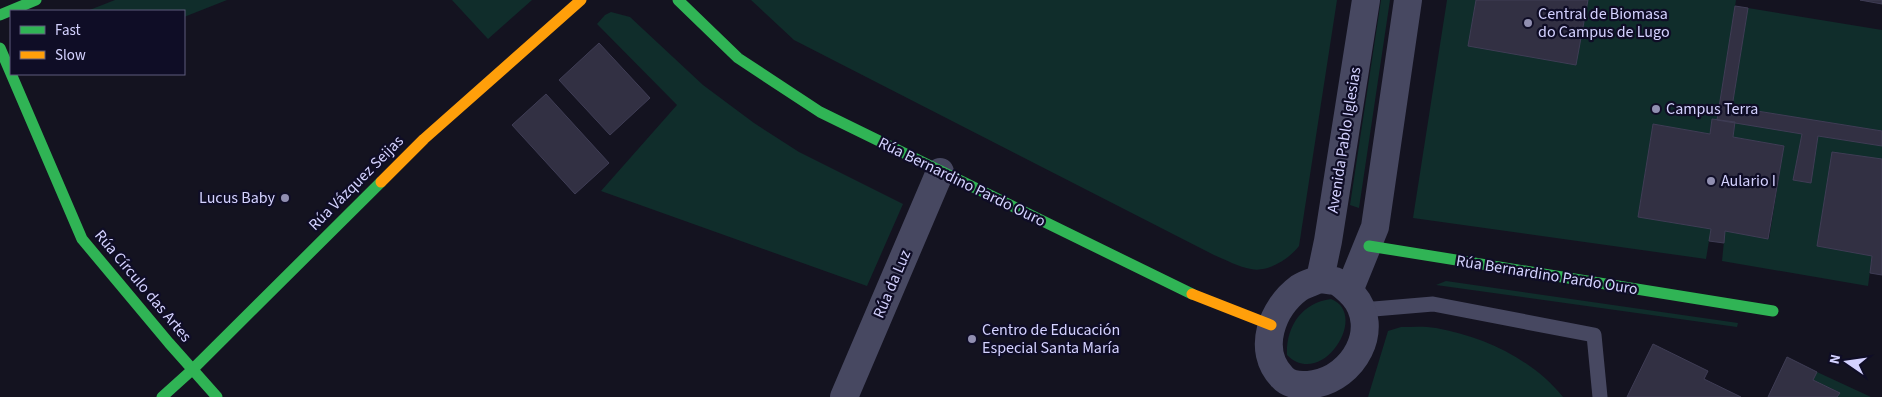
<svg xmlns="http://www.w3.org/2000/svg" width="1882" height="397" font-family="'Source Sans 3',sans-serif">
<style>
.green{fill:#102d2b}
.building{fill:#323043;stroke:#3f3d55}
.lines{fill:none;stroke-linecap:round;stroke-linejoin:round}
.lane{stroke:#474861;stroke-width:15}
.street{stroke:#474861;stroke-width:28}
.fast{stroke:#30b455;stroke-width:11}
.slow{stroke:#ff9f0a;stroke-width:11}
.poi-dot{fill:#918fb1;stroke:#0f0d26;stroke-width:2}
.labels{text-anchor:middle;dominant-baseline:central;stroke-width:4.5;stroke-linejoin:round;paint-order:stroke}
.poi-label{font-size:16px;fill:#d4d2ff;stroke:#0f0d26;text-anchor:start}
.street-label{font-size:16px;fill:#d4d2ff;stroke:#0f0d26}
</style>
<rect width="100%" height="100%" fill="#141320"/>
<!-- green -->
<path class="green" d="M115,0H227L184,17V11H87Z
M452,0H532L488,39Z
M751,0H1337L1299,246C1290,258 1268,273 1251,269C1239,267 1226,260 1214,255L794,40Z
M1381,0H1390L1359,208L1350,205Z
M1447,0H1736L1717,120L1712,119L1710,134L1653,124L1638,217L1711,229L1706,259L1413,218Z
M1748,8L1882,30V131L1732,107Z
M611,12L630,17L703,85L754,123L799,152L903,204L867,286L601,191L677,105L597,24L605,15Z
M1735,122L1802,134L1793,180L1810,183L1818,136L1882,146V159L1832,153L1817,246L1872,256L1868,286L1722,261L1725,231L1769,239L1784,146L1733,137Z
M1446,281L1738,323L1737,327L1436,285Z
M1331,299C1370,314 1322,390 1287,355C1286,327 1301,303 1331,299Z
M1401,327C1412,327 1424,326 1436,328C1484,337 1531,358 1563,397H1368L1388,331Z
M1817,372L1871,397H1837L1839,392L1813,380Z"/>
<!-- building -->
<path class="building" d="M1476,0H1588L1576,65L1468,46Z
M1860,0H1882V4Z
M1735,6L1748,8L1732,107L1882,131V146L1818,136L1811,183L1793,180L1802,134L1717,120Z
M599,43L650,98L610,135L559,80Z
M546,94L609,163L575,194L512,125Z
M1712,119L1735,122L1733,137L1784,146L1768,239L1725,231L1724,243L1709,241L1711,229L1638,217L1653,124L1710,134Z
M1832,152L1882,159V275L1870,273L1872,256L1817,246Z
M1653,344L1708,371L1704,379L1741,397H1627Z
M1787,357L1817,372L1813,380L1840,393L1837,397H1768Z"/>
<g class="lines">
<!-- lane -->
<path class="lane" d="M1362,310L1433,304L1594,335L1600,397"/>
<!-- street -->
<path class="street" d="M1320,279C1325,280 1331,280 1335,281C1341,283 1348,290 1353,295C1382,329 1353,378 1314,384C1302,386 1290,386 1282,377C1256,350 1272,308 1299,288C1305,284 1313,282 1320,279Z
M1320,279L1328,241L1366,0
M1349,291L1375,227L1408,0
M844,397L940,172"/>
<!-- fast -->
<path class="fast" d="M678,0L738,58L820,112L1192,294
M0,15L36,0
M0,48L82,239L169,343L217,397
M1369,246L1773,311
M162,397L192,370L381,182"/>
<!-- slow -->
<path class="slow" d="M381,182L424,139L581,0
M1192,294L1271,325"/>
</g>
<!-- markers -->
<g class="poi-dot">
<circle cx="1528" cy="23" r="5"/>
<circle cx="1656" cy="109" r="5"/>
<circle cx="1711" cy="181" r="5"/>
<circle cx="285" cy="198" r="5"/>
<circle cx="972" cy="339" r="5"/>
</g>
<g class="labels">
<!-- poi labels -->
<g class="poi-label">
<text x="1538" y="14">Central de Biomasa<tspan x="1538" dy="18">do Campus de Lugo</tspan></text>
<text x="1666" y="109">Campus Terra</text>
<text x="1721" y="181">Aulario I</text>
<text x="275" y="198" text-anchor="end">Lucus Baby</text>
<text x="982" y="330">Centro de Educación<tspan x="982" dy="18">Especial Santa María</tspan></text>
</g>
<!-- street labels -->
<g class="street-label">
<text transform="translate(1344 140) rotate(-81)">Avenida Pablo Iglesias</text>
<text transform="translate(962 182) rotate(26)">Rúa Bernardino Pardo Ouro</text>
<text transform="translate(356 183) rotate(-45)">Rúa Vázquez Seijas</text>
<text transform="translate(1547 275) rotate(9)">Rúa Bernardino Pardo Ouro</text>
<text transform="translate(892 284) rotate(-67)">Rúa da Luz</text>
<text transform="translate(143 286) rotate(50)">Rúa Círculo das Artes</text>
</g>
</g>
<!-- legend -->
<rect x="10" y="10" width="175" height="65" fill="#0f0d26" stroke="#5e5c7d"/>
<rect x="20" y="26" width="25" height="8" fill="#30b455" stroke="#5e5c7d"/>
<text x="55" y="35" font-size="15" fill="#d4d2ff">Fast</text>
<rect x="20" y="51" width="25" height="8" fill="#ff9f0a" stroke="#5e5c7d"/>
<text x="55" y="60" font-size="15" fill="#d4d2ff">Slow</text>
<!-- north arrow -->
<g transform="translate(1847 362) rotate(283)" stroke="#0f0d26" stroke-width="4" paint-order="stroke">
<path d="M0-4L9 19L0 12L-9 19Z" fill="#d4d2ff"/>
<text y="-8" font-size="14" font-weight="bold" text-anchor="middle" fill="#d4d2ff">N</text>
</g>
</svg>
